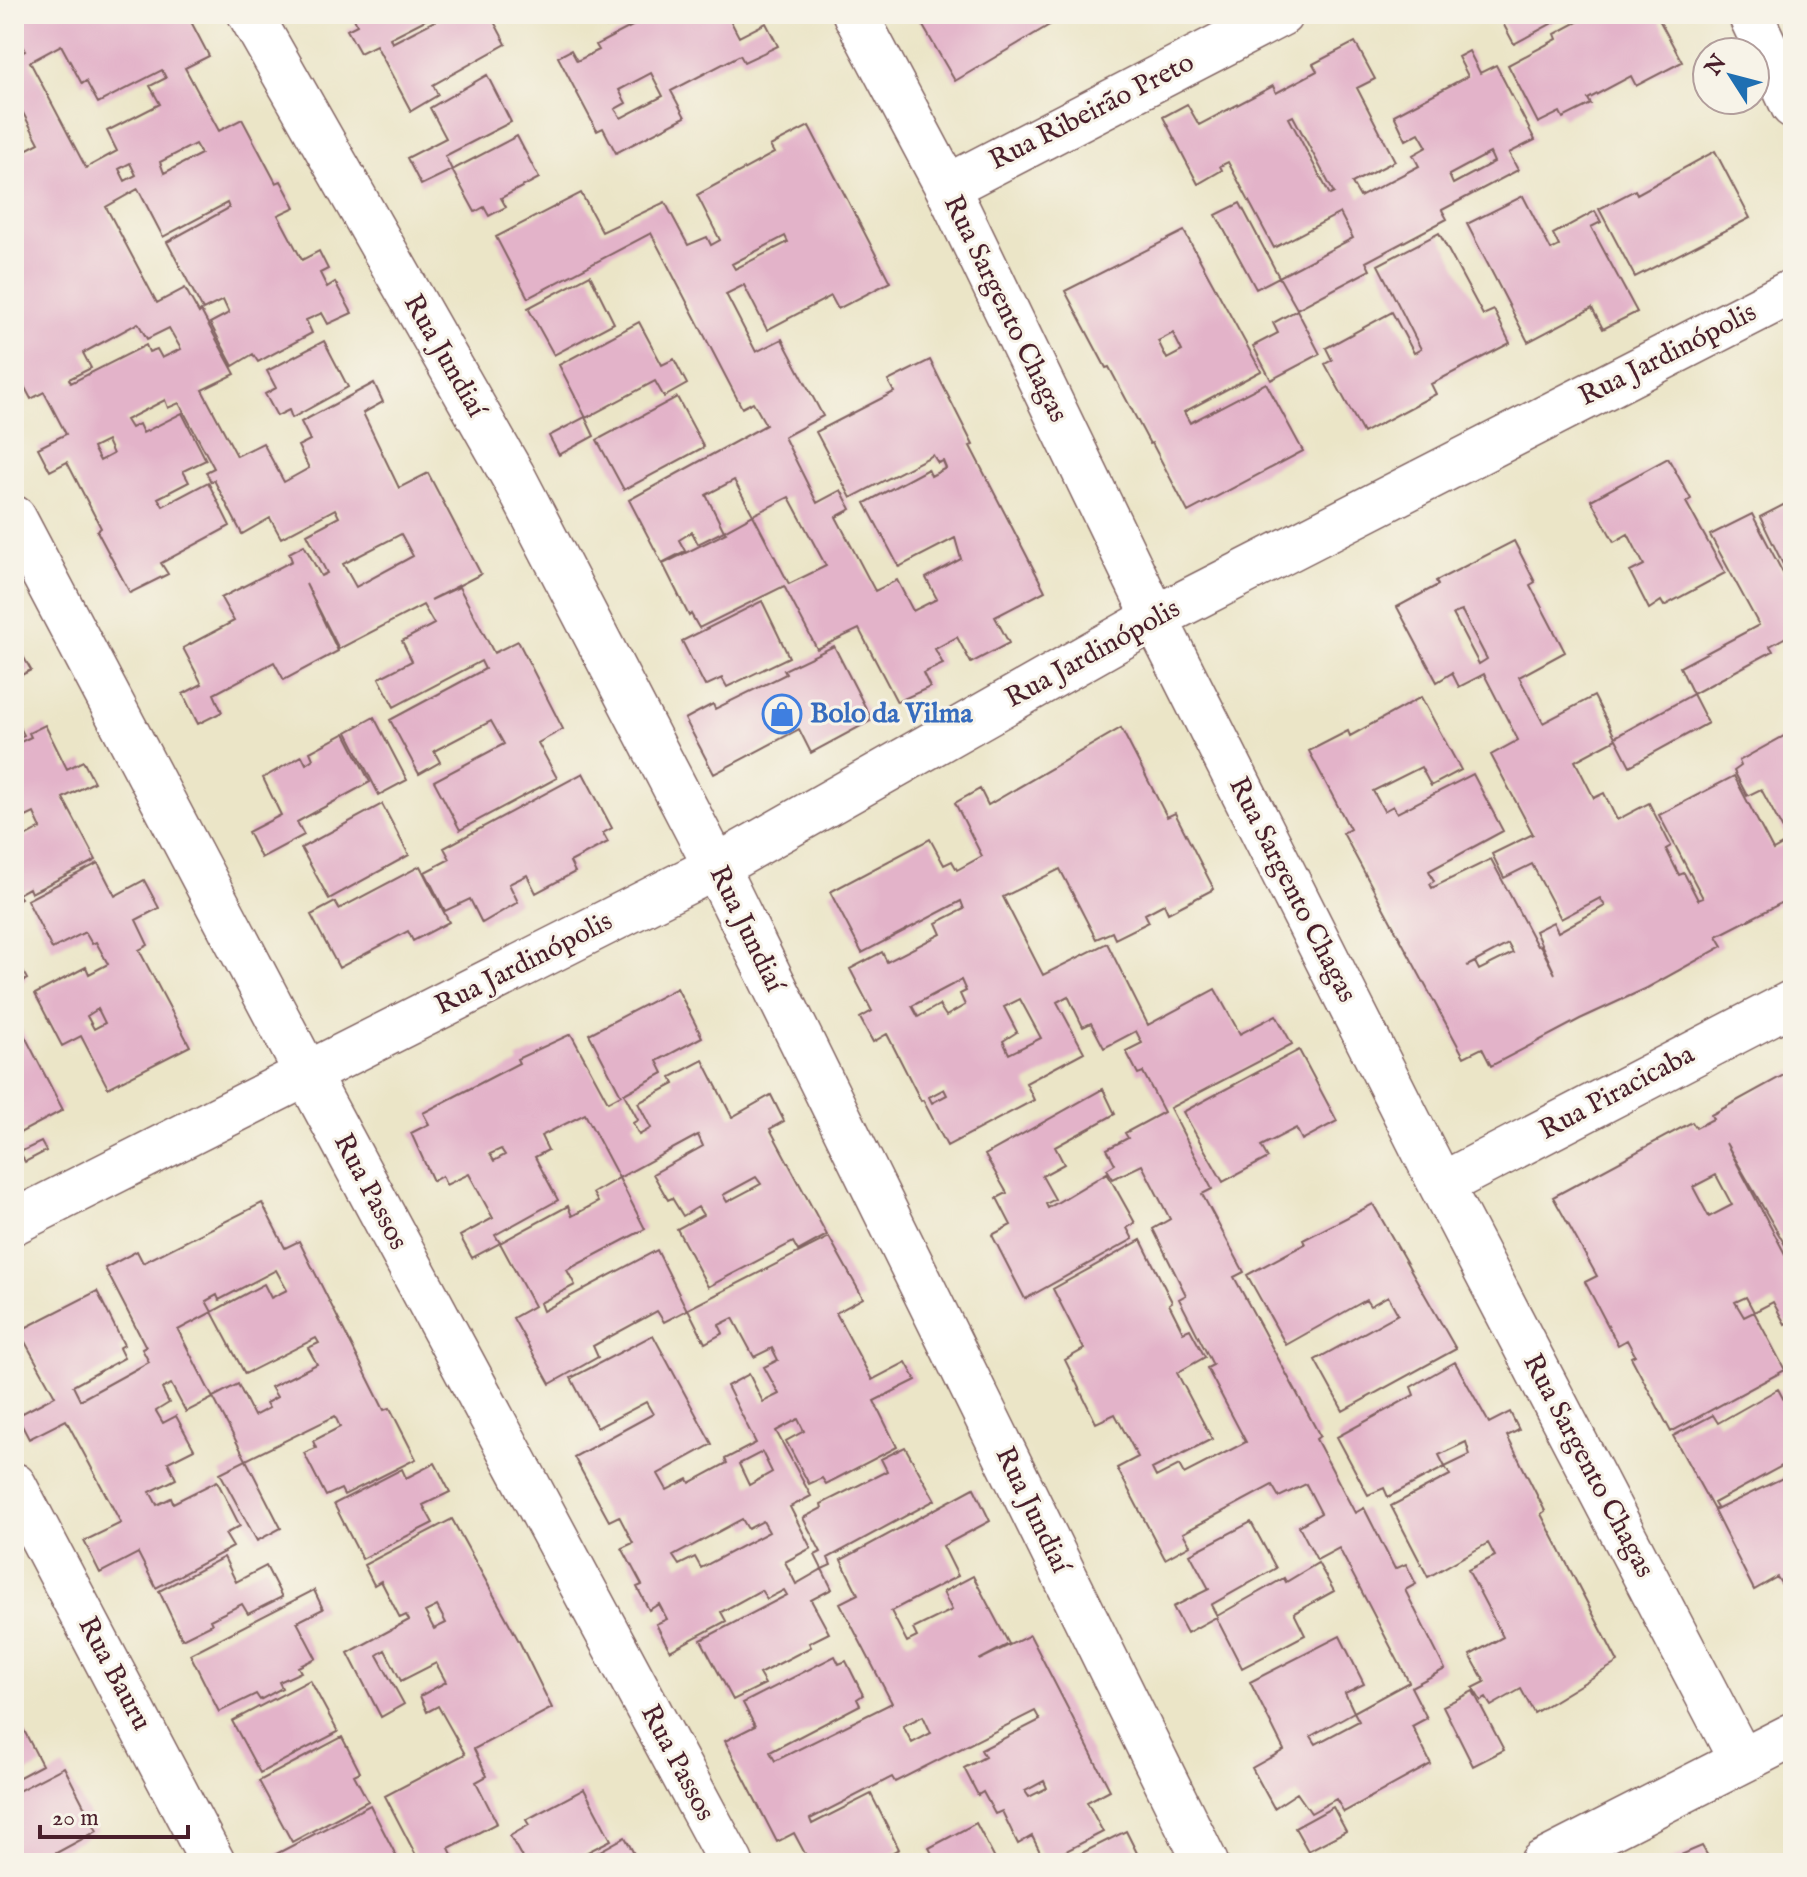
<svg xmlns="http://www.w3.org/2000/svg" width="1807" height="1877" font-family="'IM FELL English',serif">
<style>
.building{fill:#e3b3c9;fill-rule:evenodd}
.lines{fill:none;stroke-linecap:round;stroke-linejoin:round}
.minor-casing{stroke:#826462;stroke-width:47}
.minor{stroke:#fff;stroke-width:44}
.labels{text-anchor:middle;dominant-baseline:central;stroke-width:6;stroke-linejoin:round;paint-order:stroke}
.street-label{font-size:28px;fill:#4a1f2b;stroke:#f7f3e8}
.shop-label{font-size:28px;font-weight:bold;fill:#366cbe;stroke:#f7f3e8;text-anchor:start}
</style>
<rect width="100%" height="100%" fill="#f7f3e8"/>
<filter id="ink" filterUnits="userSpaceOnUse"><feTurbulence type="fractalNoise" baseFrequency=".0125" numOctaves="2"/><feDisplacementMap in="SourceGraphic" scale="16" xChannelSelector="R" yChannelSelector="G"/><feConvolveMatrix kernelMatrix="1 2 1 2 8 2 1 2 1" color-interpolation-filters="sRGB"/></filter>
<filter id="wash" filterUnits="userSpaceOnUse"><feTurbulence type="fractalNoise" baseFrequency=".006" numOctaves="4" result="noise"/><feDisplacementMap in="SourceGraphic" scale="32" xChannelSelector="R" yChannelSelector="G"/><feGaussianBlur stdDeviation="1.8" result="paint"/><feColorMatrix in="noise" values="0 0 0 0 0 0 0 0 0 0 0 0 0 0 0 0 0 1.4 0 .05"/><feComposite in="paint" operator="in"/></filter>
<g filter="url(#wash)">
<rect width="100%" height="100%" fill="#ebe5c7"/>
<g id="blocks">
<!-- building -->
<path class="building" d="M27,14H187L209,56L185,68L219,131L242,119L276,183L281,181L295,207L278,215L302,260L319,251L328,269L320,273L327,287L335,282L352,313L328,324L322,313L306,320L312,333L258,362L253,354L233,366L210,323L229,313L223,300L203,310L167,242L229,208L227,203L163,237L138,189L106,207L157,303L185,288L199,313L201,311L235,374L202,390L237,456L263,443L284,482L309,468L298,446L310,440L301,422L374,383L383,402L363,413L399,488L428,473L481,574L431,600L459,587L494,653L518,641L563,729L538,743L557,778L460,830L434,781L504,744L491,721L434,751L440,762L419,774L390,720L485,669L481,661L394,707L379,678L412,661L402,641L434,624L423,605L339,649L306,584L338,651L284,680L274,662L214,694L222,712L198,724L183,694L202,684L183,648L234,621L221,598L292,561L289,553L304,545L321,576L327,573L307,534L339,517L335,509L281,538L270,518L242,534L214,480L211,482L206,472L214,468L179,403L168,408L165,400L126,420L131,428L139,424L143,433L182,413L206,460L183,471L189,482L158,498L163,506L208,482L230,526L161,563L168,574L130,593L97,531L101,528L67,462L50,471L38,448L66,434L44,392L31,399L14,367V323L23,318L18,307L14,309V156L39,143L14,96V57L25,51L14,30V21ZM61,45L82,84L86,81L98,103L162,70L166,78L150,86L160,104L107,131L117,151L86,168L30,62ZM195,144L201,154L164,173L160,162ZM130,163L136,175L125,181L119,169ZM138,323L147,339L169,328L181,349L162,358L157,349L149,352L146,345L71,383L69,379L91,368L83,353ZM107,441L113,454L100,461L93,448ZM401,534L413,556L356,587L343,564Z
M352,14H437L390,38L392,43L448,14H490L506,44L433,85L438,95L411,111L376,45L360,53L347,30L357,25Z
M601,14H631L607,27Z
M641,14H727L739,37L766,23L778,46L744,62L740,55L671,91L685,117L616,153L603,128L597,131L558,57L571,50L577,61L599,50L596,45L640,22L638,16ZM651,73L663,96L621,118L615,109L626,103L619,90Z
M916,14H1068L955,81Z
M1498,14H1569L1514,44Z
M1592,14H1656L1682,62L1636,86L1631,76L1588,99L1591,104L1563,118L1560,112L1538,123L1508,65L1557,39L1555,34Z
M1355,42L1375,79L1357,88L1395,161L1352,183L1360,197L1419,166L1413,155L1427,147L1419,133L1406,140L1394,115L1468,76L1458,57L1469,51L1480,73L1496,65L1535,140L1509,153L1518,170L1442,210L1447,219L1366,262L1370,270L1297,309L1279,277L1353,238L1340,213L1274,248L1228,162L1220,166L1222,170L1198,184L1163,117L1187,104L1199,125L1273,86L1276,93L1317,71L1313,64ZM1293,116L1334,193L1330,195L1289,118ZM1490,153L1494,162L1453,184L1449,175Z
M487,75L511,122L445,156L452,170L421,185L407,158L446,138L430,108Z
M14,121L23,138L14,143Z
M809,126L890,282L838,309L831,296L767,330L744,285L726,294L756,352L782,339L823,416L784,437L817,503L841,490L851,509L836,517L875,591L897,580L913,611L937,599L926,578L961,559L955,538L899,567L865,503L928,469L931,476L946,468L943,461L938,463L933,455L851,498L816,432L894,392L888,381L930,360L973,445L970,446L1045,591L995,617L1009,643L971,663L957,637L935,649L943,664L923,673L930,687L897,702L859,629L817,649L784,586L699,628L691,614L689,616L663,564L726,533L724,531L753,515L789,584L826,566L789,497L753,515L734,480L706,495L724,531L698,544L692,532L679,540L685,551L662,563L629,500L766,425L753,402L742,408L651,233L528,298L496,237L581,193L602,232L665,202L688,245L707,237L711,245L720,240L697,195L774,153L770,146ZM785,236L788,242L735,269L732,264Z
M517,136L539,178L501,198L506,207L489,216L484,207L475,212L452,170Z
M1715,151L1750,218L1635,277L1599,209L1635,190L1637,194Z
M1523,196L1551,250L1559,246L1553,234L1595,211L1601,222L1591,227L1637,312L1603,329L1592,308L1528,342L1467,224Z
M1240,203L1279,277L1256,289L1216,215Z
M1184,231L1261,371L1184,412L1190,423L1266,383L1303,451L1188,512L1152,443L1150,444L1109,367L1106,368L1065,291ZM1173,333L1182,351L1167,359L1158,341Z
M1439,233L1483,315L1494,310L1510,343L1431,384L1436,394L1363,433L1325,364L1332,360L1326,348L1392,312L1414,353L1421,349L1378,265Z
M590,275L614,323L554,355L528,308Z
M1297,310L1320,354L1271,380L1253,346L1278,333L1273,323Z
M639,322L662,365L674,359L687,384L664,397L655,381L586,418L559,365Z
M324,341L348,387L292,418L289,410L277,416L265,394L276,388L267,371Z
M677,397L704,447L624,490L597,440Z
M585,417L594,436L559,455L549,436Z
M1668,458L1691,499L1686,502L1725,573L1664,606L1661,601L1649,609L1630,572L1644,565L1628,534L1614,542L1591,500Z
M1793,500V585L1760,517Z
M1752,514L1793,592L1787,597L1793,608V633L1770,646L1773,651L1693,694L1680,667L1759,625L1710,535Z
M1514,541L1535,582L1530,585L1565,652L1519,677L1543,723L1594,696L1616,739L1575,761L1594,798L1604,793L1617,820L1649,803L1671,846L1666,849L1679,875L1684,873L1698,900L1703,898L1659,815L1734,776L1773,850L1789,841L1761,789L1747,796L1734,771L1741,766L1739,761L1793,731V897L1717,936L1723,946L1647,988L1580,1019L1491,1066L1482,1048L1464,1057L1343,833L1350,829L1309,751L1348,731L1350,736L1421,697L1461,770L1431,786L1421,767L1373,791L1384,811L1393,806L1397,813L1473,774L1503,831L1429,871L1434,881L1430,884L1432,888L1491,859L1537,946L1540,945L1555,974L1535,931L1553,922L1558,932L1605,906L1600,898L1561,919L1532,864L1504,878L1492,854L1533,834L1491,755L1518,740L1484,674L1459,687L1452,673L1437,682L1397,607L1438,585L1436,581ZM1462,611L1487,659L1479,664L1453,614ZM1508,944L1513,953L1479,970L1475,962L1467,966Z
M762,601L789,657L727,687L722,678L705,686L682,641Z
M834,646L872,720L811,753L799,729L714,774L685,719L713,704L715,709L786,674L784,670Z
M19,649L31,670L14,679V651Z
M1693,694L1708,723L1630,766L1615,737Z
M14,716L24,735L16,739L14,735Z
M374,717L407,780L379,795L347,732Z
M45,725L67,769L83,761L94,782L63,798L96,860L31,893L29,888L18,894L21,898L14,902V843L41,828L34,813L26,817L23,813L14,817V745L31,737L29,733Z
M1121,728L1167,817L1175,813L1214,889L1168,913L1164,904L1145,914L1149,922L1115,939L1112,932L1096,939L1060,869L1003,897L1043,975L1107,943L1148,1025L1215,989L1240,1034L1276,1015L1292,1044L1170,1108L1212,1189L1202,1194L1244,1272L1234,1277L1320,1436L1316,1439L1355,1513L1364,1508L1395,1569L1406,1564L1416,1584L1405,1590L1445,1669L1411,1687L1427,1718L1412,1726L1431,1764L1344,1812L1336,1799L1311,1813L1297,1793L1274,1808L1252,1768L1284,1750L1250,1682L1340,1636L1364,1684L1345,1693L1354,1712L1409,1682L1339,1548L1317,1560L1299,1526L1321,1513L1306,1484L1279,1497L1272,1485L1183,1533L1190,1545L1165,1559L1117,1468L1138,1457L1115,1414L1096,1423L1065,1360L1084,1349L1053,1289L1141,1240L1172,1302L1169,1304L1183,1332L1190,1329L1205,1357L1177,1373L1212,1439L1152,1469L1156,1477L1179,1465L1184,1474L1246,1442L1207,1368L1213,1365L1179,1299L1186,1295L1153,1229L1170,1219L1142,1165L1113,1179L1107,1169L1115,1164L1107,1149L1128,1138L1125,1133L1164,1112L1143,1072L1138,1074L1126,1051L1142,1043L1136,1031L1104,1048L1091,1023L1083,1027L1068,996L1057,1002L1084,1052L1026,1083L1034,1100L947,1146L923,1100L921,1101L887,1034L873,1042L860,1018L872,1011L850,969L882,952L887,962L941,934L936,923L964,909L961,901L862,953L830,892L930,839L944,865L952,861L957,870L982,856L955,803L980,789L988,805ZM961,980L966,991L960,994L965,1005L946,1016L939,1005L918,1017L912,1006ZM1020,999L1041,1038L1009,1054L1003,1041L1017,1032L1004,1007ZM944,1089L947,1095L932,1103L929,1097ZM1354,1712L1359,1721L1316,1744L1311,1736Z
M345,733L370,782L297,822L304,835L261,858L248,832L281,815L263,778L302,756L306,764L313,759L310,752Z
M583,773L612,828L603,833L608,842L570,862L575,872L536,893L527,875L509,884L518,902L482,923L470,899L445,911L425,872L450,859L444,848Z
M382,804L409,855L329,899L301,848Z
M98,863L115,896L144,880L159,908L136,920L148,945L139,950L190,1046L108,1088L81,1036L62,1046L35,994L86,967L89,974L108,964L96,942L92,944L85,932L52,949L27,900ZM98,1009L105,1023L94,1029L87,1016Z
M420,866L449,922L413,941L408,931L339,968L311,915L335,902L339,909Z
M14,955L27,979L14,986Z
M677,988L702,1037L657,1061L663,1073L624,1094L638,1120L633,1123L639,1135L651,1128L638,1103L674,1084L671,1077L703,1060L732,1117L771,1095L784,1121L770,1129L827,1235L798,1251L793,1242L708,1287L677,1229L703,1215L698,1207L683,1216L672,1198L668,1200L653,1174L703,1146L698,1135L619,1178L585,1114L541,1136L548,1150L535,1157L558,1200L495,1235L500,1243L568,1206L572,1216L598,1202L593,1193L619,1178L645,1229L567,1270L575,1285L540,1303L543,1311L657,1250L687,1310L664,1322L657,1311L593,1346L598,1357L550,1384L513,1318L534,1306L500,1243L472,1258L460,1236L493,1218L469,1174L446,1185L442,1176L433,1181L411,1133L429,1124L423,1113L519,1063L517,1059L571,1034L608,1102L621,1095L589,1034ZM501,1149L505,1155L494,1161L490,1154ZM756,1177L761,1184L727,1202L723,1195Z
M14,1015L63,1110L14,1136L15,1072Z
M1299,1050L1337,1121L1302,1140L1296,1128L1261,1146L1268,1158L1223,1182L1183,1112Z
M1793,1070V1241L1785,1245L1726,1143L1793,1269V1319L1785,1324L1773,1302L1754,1312L1785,1370L1671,1432L1631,1357L1635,1355L1627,1340L1618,1345L1585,1282L1597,1276L1553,1197L1692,1122L1696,1128L1713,1119L1711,1115ZM1716,1175L1732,1205L1709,1217L1693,1187ZM1746,1297L1754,1312L1744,1317L1735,1302Z
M1103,1089L1115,1114L1055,1147L1064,1164L1042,1176L1055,1199L1046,1204L1048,1208L1107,1173L1135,1223L1127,1228L1133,1239L1025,1299L992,1235L1011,1225L997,1198L1007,1193L985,1155Z
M41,1142L46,1151L25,1162L20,1152Z
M262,1203L285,1248L299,1241L384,1410L390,1408L416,1459L344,1495L341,1489L326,1496L304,1453L316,1448L313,1441L340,1427L335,1416L246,1460L213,1397L238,1384L254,1416L269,1408L266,1403L277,1397L271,1387L317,1364L308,1348L319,1343L316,1338L245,1374L212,1312L264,1284L271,1298L287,1290L276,1270L219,1300L217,1295L206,1301L212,1312L178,1330L213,1398L186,1412L171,1384L162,1389L169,1403L156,1411L163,1423L176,1416L194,1449L168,1462L176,1479L150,1492L157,1505L171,1498L173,1503L217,1481L240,1526L225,1534L233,1547L156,1588L138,1553L100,1573L84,1541L121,1523L66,1420L29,1439L17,1416L55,1396L19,1331L97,1291L124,1345L119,1348L124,1358L73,1386L80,1400L149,1362L142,1349L146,1347L105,1268L137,1251L143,1263Z
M1373,1204L1456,1349L1343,1411L1315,1360L1398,1314L1388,1296L1370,1306L1366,1300L1286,1345L1247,1275L1305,1244L1303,1240Z
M829,1237L863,1298L836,1313L872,1380L906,1362L916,1380L874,1401L897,1447L826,1484L822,1478L809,1484L786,1441L804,1431L798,1419L776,1431L811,1496L790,1507L811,1548L785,1562L796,1584L822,1569L815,1555L821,1552L803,1518L822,1508L821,1504L887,1471L881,1459L905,1447L935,1500L828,1558L831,1565L822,1569L832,1589L811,1600L829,1633L809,1643L811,1647L759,1674L765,1684L733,1700L701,1640L787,1595L784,1590L767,1599L761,1590L721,1612L726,1621L670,1651L656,1624L667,1619L659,1604L649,1610L637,1587L642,1585L622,1548L633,1543L619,1516L609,1521L574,1457L653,1414L646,1402L597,1428L571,1378L653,1335L712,1444L658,1474L667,1490L688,1479L690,1483L727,1463L725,1459L756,1443L727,1386L749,1374L763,1402L779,1394L764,1367L778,1360L772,1348L754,1357L733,1318L719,1325L723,1333L705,1343L688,1309ZM762,1452L772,1472L749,1485L739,1464ZM742,1519L748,1529L763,1521L769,1532L701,1568L695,1557L679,1565L673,1556Z
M1455,1362L1489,1423L1510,1412L1519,1430L1507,1436L1545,1511L1541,1514L1618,1662L1534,1713L1521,1689L1491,1706L1486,1698L1481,1701L1473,1688L1485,1682L1470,1655L1503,1637L1468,1570L1495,1556L1488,1543L1428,1577L1391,1506L1450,1475L1445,1467L1470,1455L1466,1442L1439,1455L1445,1467L1388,1497L1384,1488L1368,1495L1337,1437L1414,1395L1411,1387Z
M1778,1389L1793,1417V1460L1714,1503L1717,1508L1714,1510L1673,1436L1713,1415L1718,1423Z
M246,1460L281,1528L257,1541L220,1473Z
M435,1463L450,1492L423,1505L433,1523L362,1559L334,1504L402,1469L406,1478Z
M1793,1473V1584L1784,1588L1777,1577L1754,1590L1714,1511Z
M974,1488L990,1521L943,1546L958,1576L891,1611L907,1642L917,1637L913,1629L952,1610L943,1592L973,1576L1009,1644L979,1660L1030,1635L1110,1790L1087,1802L1103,1832L1045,1862L1032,1836L1018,1844L1002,1811L995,1814L983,1792L978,1795L964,1768L985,1757L981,1750L1040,1720L1035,1711L895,1782L892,1777L810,1819L812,1824L871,1794L899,1849L872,1863H810L794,1833L777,1842L725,1741L755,1726L743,1703L835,1656L839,1664L846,1661L863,1695L857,1699L860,1705L770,1752L775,1761L892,1703L840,1603L858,1594L841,1560ZM923,1716L931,1733L912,1743L903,1726ZM1044,1781L1047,1788L1029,1797L1025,1791Z
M452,1519L520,1643L552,1708L474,1749L487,1776L476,1782L497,1823L449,1848L456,1863H420L385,1796L465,1754L438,1706L427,1712L420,1696L446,1682L436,1663L401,1681L385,1650L377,1655L404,1704L381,1717L348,1653L409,1620L406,1615L400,1618L381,1581L374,1585L364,1565ZM437,1606L446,1623L434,1629L425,1612Z
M1251,1522L1276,1568L1211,1605L1217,1616L1284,1578L1286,1582L1318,1563L1334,1591L1294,1613L1305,1635L1242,1668L1216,1617L1187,1633L1173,1607L1209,1589L1190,1554Z
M224,1557L236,1582L266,1566L282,1597L248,1614L242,1604L210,1620L212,1624L182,1639L159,1591Z
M314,1590L323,1609L297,1622L316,1658L298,1667L301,1672L279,1682L282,1688L260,1700L256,1694L219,1712L190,1654Z
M310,1680L338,1732L260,1773L232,1721Z
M1473,1691L1504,1750L1473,1766L1443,1706Z
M18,1719L42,1765L14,1780V1721Z
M342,1737L360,1772L354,1775L368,1801L292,1842L259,1781Z
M64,1767L97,1831L38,1863H14V1793Z
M584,1789L611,1840L566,1863H525L510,1836L529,1825L526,1820Z
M370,1805L400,1863H259Z
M1333,1807L1346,1831L1308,1851L1295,1828Z
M976,1823L997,1863H937L929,1848Z
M1126,1831L1142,1863H1062Z
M625,1837L639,1863H578Z
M1702,1846L1712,1863H1662Z"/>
</g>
</g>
<g filter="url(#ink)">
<use href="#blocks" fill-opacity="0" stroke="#826462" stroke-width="2"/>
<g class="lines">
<defs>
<path id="minor" d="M250,14L513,476L716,867L1206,1863
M855,14L947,187L1155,618L1441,1185L1741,1760
M1750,14L1793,106
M947,187L1281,14
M14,518L307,1074L731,1863
M1441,1185L1793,1002
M14,1222L716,867L1155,618L1793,291
M14,1485L213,1863
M1542,1863L1793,1735"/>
</defs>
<!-- minor casing -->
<use href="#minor" class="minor-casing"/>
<!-- minor -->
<use href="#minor" class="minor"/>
</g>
</g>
<!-- icons -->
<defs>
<symbol id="shop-ring" viewBox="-11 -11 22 22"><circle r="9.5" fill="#f7f3e8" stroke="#3f7fe0" stroke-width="1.5"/><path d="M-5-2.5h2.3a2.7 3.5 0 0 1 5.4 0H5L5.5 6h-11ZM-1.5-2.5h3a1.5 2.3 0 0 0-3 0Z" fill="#3f7fe0"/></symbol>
</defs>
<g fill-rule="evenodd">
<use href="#shop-ring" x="760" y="692" width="44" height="44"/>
</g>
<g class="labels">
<!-- street labels -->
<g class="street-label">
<text transform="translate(1092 112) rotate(-27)">Rua Ribeirão Preto</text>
<text transform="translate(1005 309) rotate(64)">Rua Sargento Chagas</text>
<text transform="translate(1668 355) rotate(-27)">Rua Jardinópolis</text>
<text transform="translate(444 356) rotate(60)">Rua Jundiaí</text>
<text transform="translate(1093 654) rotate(-29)">Rua Jardinópolis</text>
<text transform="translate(1292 890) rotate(63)">Rua Sargento Chagas</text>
<text transform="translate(746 929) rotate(64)">Rua Jundiaí</text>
<text transform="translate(524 964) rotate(-27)">Rua Jardinópolis</text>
<text transform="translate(1617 1093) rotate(-28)">Rua Piracicaba</text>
<text transform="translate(370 1192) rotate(62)">Rua Passos</text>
<text transform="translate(1588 1466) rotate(62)">Rua Sargento Chagas</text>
<text transform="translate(1032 1510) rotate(64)">Rua Jundiaí</text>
<text transform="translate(114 1674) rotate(62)">Rua Bauru</text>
<text transform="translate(677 1763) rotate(62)">Rua Passos</text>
</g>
<!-- shop labels -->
<g class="shop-label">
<text x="810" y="714">Bolo da Vilma</text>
</g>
</g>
<!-- margin -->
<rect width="1807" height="1877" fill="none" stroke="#f7f3e8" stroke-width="48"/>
<!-- north arrow -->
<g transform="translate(1731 76) rotate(306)"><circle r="38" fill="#f7f3e8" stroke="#b29e9c" stroke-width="2"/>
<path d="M0-6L14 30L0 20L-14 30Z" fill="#1f6fb2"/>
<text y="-12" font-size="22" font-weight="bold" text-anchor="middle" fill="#4a1f2b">N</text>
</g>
<!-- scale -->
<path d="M40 1825v12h148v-12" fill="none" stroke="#4a1f2b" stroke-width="4"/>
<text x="52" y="1825" font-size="24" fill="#4a1f2b" stroke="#f7f3e8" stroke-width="6" paint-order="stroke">20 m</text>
</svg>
